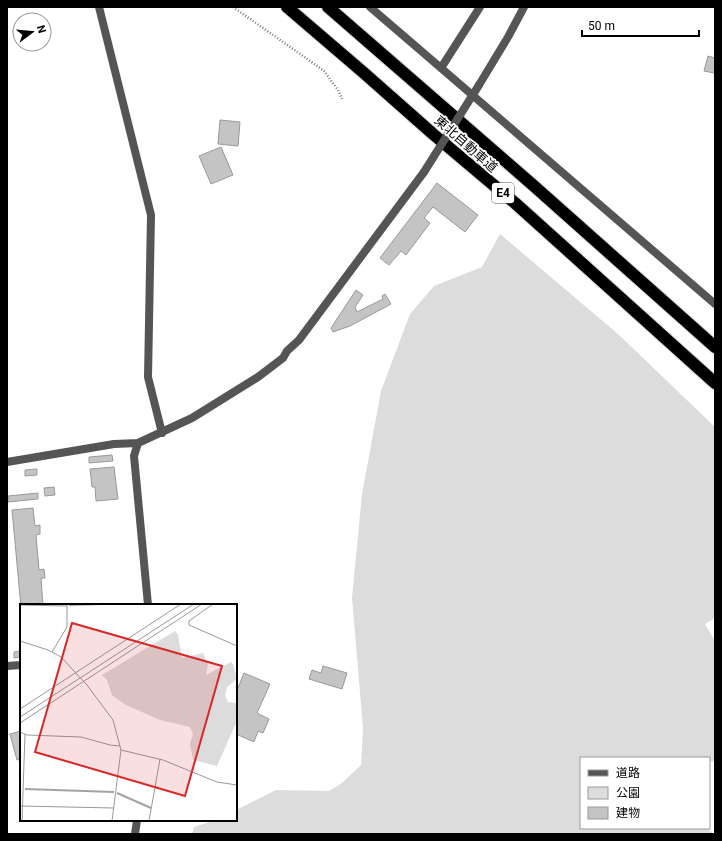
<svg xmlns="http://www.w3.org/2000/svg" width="722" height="841" font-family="Roboto,'Noto Sans JP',sans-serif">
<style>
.green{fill:#dcdcdc}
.building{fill:#c4c4c4;stroke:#999}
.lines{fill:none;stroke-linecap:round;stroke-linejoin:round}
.motorway-casing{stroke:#dbdbdb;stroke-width:14}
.path{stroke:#777;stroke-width:2.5;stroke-dasharray:1 2;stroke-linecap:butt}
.service{stroke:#555;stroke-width:8}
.minor{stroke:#555;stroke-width:8}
.motorway{stroke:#000;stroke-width:12}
.minor-bridge{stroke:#555;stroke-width:8}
.labels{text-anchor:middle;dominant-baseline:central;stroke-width:3.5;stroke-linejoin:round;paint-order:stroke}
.shield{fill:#fff;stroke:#4c4c4c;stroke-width:1}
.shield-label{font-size:12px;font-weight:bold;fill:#000}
.street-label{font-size:13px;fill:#000;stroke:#fff}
.inset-river{fill:none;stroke:#a3a3a3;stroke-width:2}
.inset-road{fill:none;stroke:#999;stroke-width:1}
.view{fill:#d62828;fill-opacity:0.15;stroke:#d62828;stroke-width:2}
.inset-edge{fill:none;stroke:#000;stroke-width:2}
</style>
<rect width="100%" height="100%" fill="#fff"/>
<!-- green -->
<path class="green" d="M500,234L618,334L715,427V618L705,624L715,641V761L709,762V758H581V828H707L713,834H192L194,827L216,820H236V810L276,790L329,791L342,783L361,765L363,728L352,598L362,494L381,391L410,314L434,286L482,267Z"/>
<!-- building -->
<path class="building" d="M708,56L715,58V70L714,73L704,71Z
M220,120L240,122L238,146L218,144Z
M221,147L233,175L211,184L199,156Z
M437,183L478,215L465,232L433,207L424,218L430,223L406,255L401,251L389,265L380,258Z
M356,290L363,295L355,307L357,312L383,299L382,296L385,294L391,304L350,326L333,332L331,328Z
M112,455L113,461L89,463V457Z
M114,467L118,499L96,501L95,487H92L90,469Z
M37,469V475L25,476V470Z
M54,487L55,495L45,496L44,488Z
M38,493V499L8,502V496Z
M33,508L35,526L40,525V534L36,535L39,570L44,569L45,578H41L43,605H21V607L12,510Z
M21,651V657L14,658V652Z
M323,666L347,673L342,689L309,679L312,670L321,673Z
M244,673L270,684L257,713L269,719L263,733L258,731L254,742L236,734V711L238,706H236V693Z
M21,731V759L17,760L10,734Z"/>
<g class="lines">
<defs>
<path id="motorway" d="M287,7L364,73L433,134L515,203L715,383
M328,7L534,186L715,347"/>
</defs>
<!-- motorway casing -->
<use href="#motorway" class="motorway-casing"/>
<!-- path -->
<path class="path" d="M233,7L303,56L324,71L338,90L342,99"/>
<!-- service -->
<path class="service" d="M441,68L480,7"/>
<!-- minor -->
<path class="minor" d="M99,7L151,215L148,377L162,433
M370,7L441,68L715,304
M479,85L508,37L524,7
M138,443L134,456L148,605
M7,462L114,444L138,443L192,418L258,377L283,358L287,351L299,340L424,172
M7,666L21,665
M135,834L137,820"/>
<!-- motorway -->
<use href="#motorway" class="motorway"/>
<!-- minor-bridge -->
<path class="minor-bridge" d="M424,172L479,85"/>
</g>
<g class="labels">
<!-- shield labels -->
<rect class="shield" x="492" y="183" width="22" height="20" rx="3"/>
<g class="shield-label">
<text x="503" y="193">E4</text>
</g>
<!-- street labels -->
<g class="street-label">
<text transform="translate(466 144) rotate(41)">東北自動車道</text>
</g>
</g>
<!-- overview -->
<g transform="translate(20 604)">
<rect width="217" height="217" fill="#fff"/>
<path d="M155,27L158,31L162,54L183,49L188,60L186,71L211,58L213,60L217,75L207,83L205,91L208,98L217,99V117L197,162L173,156L170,140L173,130L170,123L140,116L104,100L92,91L87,76L82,71Z" fill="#dcdcdc"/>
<path class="inset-river" d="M49,1L82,0M5,185L94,188M97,189L131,204"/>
<path class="inset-road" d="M193,0L169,17V21L217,42M0,1L47,2M0,37L28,46L41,53L67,81L93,116L101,146L92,217M32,48L47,23V0M0,105L161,0M0,113L174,0M0,119L182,0M0,128L7,131L61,133L90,141L100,142M101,146L143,156L197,178L217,181M0,202L94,204M2,217L5,130M129,217L140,155"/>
<path class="view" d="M52,19L202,62L165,192L15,148Z"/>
<rect width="217" height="217" class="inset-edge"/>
</g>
<!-- border -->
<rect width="722" height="841" fill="none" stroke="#000000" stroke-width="16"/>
<!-- legend -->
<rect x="580" y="757" width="130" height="72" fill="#ffffff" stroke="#999999"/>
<rect x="588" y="770" width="20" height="6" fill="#555555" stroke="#999999"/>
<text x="616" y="777" font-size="12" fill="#000000">道路</text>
<rect x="588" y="787" width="20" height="12" fill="#dcdcdc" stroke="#999999"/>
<text x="616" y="797" font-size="12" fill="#000000">公園</text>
<rect x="588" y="807" width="20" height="12" fill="#c4c4c4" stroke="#999999"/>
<text x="616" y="817" font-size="12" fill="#000000">建物</text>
<!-- north arrow -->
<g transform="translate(32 32) rotate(74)"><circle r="19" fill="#ffffff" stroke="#999999"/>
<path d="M0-3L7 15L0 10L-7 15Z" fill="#000000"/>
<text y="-6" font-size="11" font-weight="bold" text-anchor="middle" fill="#000000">N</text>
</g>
<!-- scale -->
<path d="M582 30v6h117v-6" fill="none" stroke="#000000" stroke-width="2"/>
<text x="588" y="30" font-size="12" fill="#000000" stroke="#ffffff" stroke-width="3" paint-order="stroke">50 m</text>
</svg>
